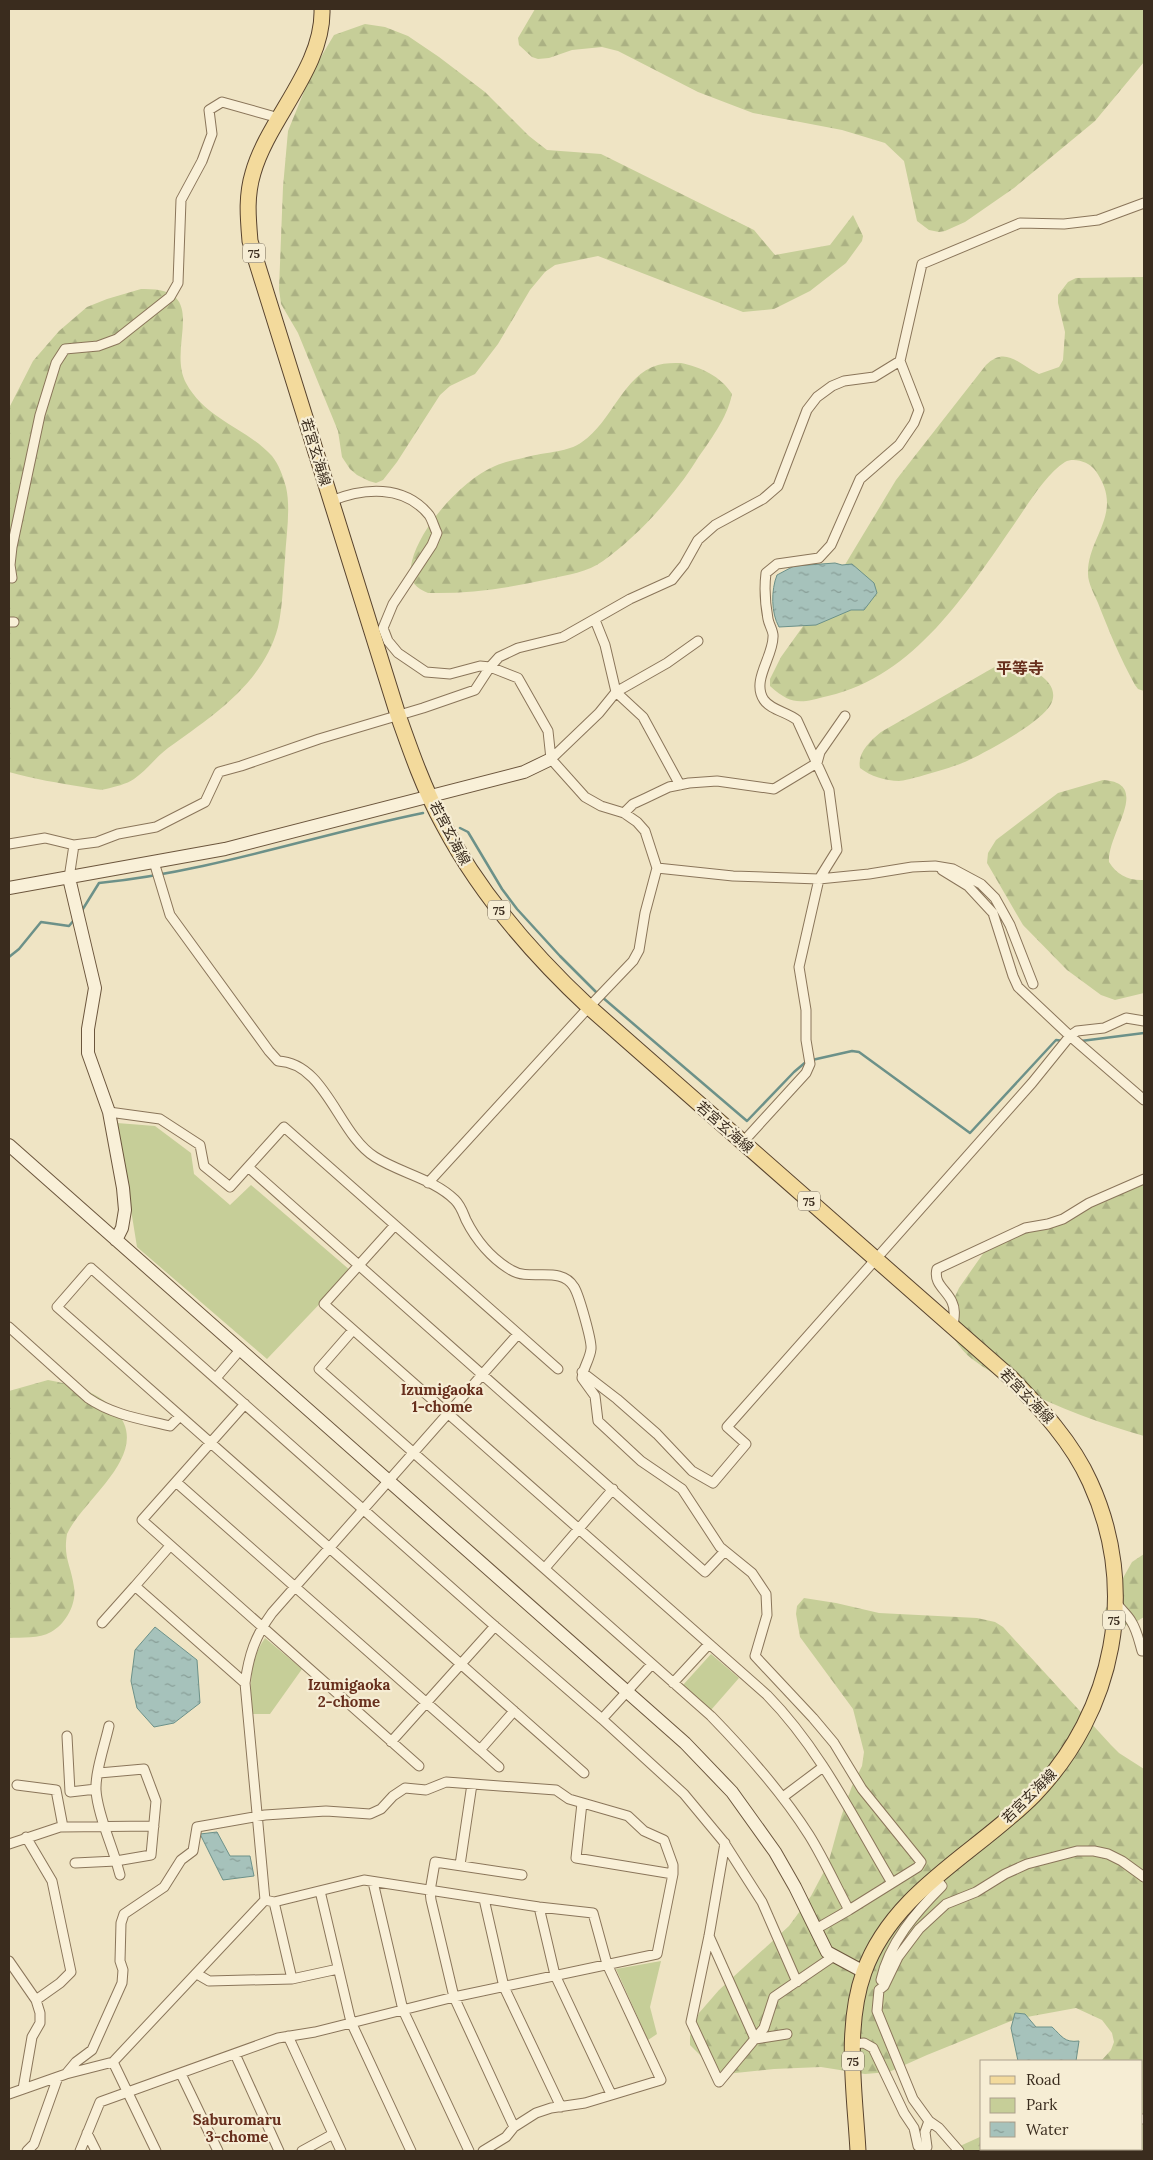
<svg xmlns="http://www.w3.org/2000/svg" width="1153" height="2160" font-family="Lora,'Noto Sans JP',serif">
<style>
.green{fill:#c6ce98}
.forest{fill:url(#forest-firs)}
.water{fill:url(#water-ripples);stroke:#6c9189}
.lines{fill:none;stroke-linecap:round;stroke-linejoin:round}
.stream{stroke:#6c9189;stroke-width:2.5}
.street-casing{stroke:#8a755a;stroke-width:11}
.secondary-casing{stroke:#6c563d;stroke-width:14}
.primary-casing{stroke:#58432e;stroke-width:17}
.street{stroke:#f9f0d8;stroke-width:9}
.secondary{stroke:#f9f0d8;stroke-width:12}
.primary{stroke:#f3da9c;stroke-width:15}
.labels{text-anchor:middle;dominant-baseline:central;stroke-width:4.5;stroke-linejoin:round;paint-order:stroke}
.shield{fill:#f6edd4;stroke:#726655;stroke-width:1}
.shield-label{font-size:12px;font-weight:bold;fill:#3a2c1e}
.street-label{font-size:14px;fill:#3a2c1e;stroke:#f6edd4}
.neighbourhood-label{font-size:15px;font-weight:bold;fill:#672f1d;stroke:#f6edd4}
.quarter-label{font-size:16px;font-weight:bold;fill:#672f1d;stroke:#f6edd4}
</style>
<defs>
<pattern id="forest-firs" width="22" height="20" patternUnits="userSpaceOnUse" patternTransform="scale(1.25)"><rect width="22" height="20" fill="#c6ce98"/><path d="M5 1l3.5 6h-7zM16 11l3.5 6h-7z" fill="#abb183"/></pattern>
<pattern id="water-ripples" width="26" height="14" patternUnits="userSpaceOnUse" patternTransform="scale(1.25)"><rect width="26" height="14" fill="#a6c2bb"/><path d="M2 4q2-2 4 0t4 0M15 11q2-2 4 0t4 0" fill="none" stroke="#889e97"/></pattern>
</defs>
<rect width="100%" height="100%" fill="#efe4c4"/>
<!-- green -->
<path class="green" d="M117,1123L155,1126L191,1153L194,1174L230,1205L251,1185L351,1271L267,1359L137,1247Z
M265,1638L302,1669L270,1714H252C250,1688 249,1660 265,1638Z
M711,1654L739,1678L711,1710L683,1685Z
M661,1961L650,2007L657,2034L648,2040L616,1969Z"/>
<!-- forest -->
<path class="forest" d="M535,9H1144V62L1095,121L1014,188L965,222L945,231L939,232L929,230L917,221L904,161L885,143L842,130L753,113L698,92L618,51L602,47L572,50L549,58L538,59L532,57L519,45L518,38Z
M365,24L385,27L408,36L439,57L485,92L529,136L547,150L601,154L754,230L775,255L830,245L853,215L863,236L862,241L846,263L810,291L774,309L743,312L598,256L555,265L545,272L530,290L498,344L475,374L450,386L440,395L397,462L383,480L376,483L369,481L357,475L350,469L342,457L338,431L298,333L281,304L279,289L283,187L288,131L312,72L334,35Z
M1144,277V691L1138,689L1135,685C1120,658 1109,631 1098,603C1094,594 1088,583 1088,574C1087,536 1126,513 1095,470C1089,462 1074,457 1065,462C1046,474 1028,504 1015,523C967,592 915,676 828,696C801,703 792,706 770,686V679L781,657L834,583L896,480L986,365C1006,345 1019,365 1039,374L1059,367L1063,360L1065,332L1058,303V295L1068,282L1076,278Z
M141,289C213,287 166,345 186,383C206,420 247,428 272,456C279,465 283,476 286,487C291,509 286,536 285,559C283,581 283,606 278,627C263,684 212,716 168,748C156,757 147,770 134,779C127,784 114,787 106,789C99,791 90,788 83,787C58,783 34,779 9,772V408L33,361L59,331L87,307L107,299Z
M681,363C700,367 721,376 732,394C727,419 710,440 696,461C675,495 636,538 603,561C588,572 567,575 549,579C509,588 469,594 428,593C412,586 408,578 412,561C421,526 462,480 495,466C506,461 520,459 531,456C547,452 569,452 582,442C612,422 623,375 658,365C665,363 674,363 681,363Z
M1009,662C1021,662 1030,669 1040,675C1050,682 1057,692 1051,704C1042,722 988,751 969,760C961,765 907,781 899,781C886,781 870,776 860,768C857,753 870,741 881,732L998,665Z
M1103,780C1153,783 1107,833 1109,862C1117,875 1129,881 1144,880V993L1115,1000L1101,995L1067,970L1023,925L987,863L988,853L996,840L1058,793Z
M1144,1177V1436C1089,1420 1019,1394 972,1359C959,1349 950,1333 945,1318L959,1288L987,1248L1001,1239L1043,1220L1109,1200Z
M48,1380C72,1384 95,1391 113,1408C157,1451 84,1497 67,1534C63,1558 71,1565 74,1587C77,1603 66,1624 51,1632C39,1639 22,1637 9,1638V1391Z
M1144,1554V1617C1129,1626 1127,1628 1110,1620L1105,1610L1132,1562Z
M804,1598L836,1603L879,1613L977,1618L995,1622L1003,1627L1111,1745L1119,1753L1144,1769V2151H949L982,2136V2149H1142V2061H1101L1111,2050L1114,2042L1112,2033L1102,2020L1076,2008L1016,2019L927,2055L889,2072L865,2074L821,2067L774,2069L726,2074L713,2068L690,2045V2036L699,2013L719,1990L789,1926L811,1896L828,1864L841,1817L852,1786L862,1766L864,1752L853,1709L800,1637L796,1614L797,1606Z"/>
<!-- water -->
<path class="water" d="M835,563L842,565L852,564L874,583L877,593L864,610H851L816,625L779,627C771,613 771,590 777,575L794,566Z
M155,1627L197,1660L200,1703L174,1723L154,1727L137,1708L131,1681L135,1650Z
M217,1832L230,1856H250L254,1876L223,1880L200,1834Z
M1015,2013L1025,2014L1036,2027H1052C1062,2036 1064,2043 1079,2041L1076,2061H1018L1011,2028Z"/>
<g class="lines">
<!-- stream -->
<path class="stream" d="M460,828L468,832L502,889L517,909L560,956L598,994
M81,912L99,883C209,872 315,835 423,813
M9,957L19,949L41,922L69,926L74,920
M602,997L747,1121L794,1072L807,1061
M1081,1041L1144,1033
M812,1060L852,1051L859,1052L970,1133L1056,1040L1064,1041"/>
<defs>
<path id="street" d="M331,501C363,488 404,484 429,515C432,519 434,527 437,533L432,545L393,604L383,628L388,641L398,653L426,672L450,674L480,666L490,667L518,678L548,731L551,759L585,797L601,806L624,813L637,822L645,831L657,868L645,913L639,950L633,961L589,1007L428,1183
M12,578L10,565L12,547L40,415L56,363L65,349L98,346L117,339L170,297L178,283L181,200L202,161L212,134L209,110L222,102L279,118
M595,620L605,645L616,692L643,717L680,785
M9,622H14
M551,759L599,713L616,692L667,663L698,641
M624,813L633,804L646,798L669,787L689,783L717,781L774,789L817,763L820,752L845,716
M9,844L45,838L74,845L97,842L118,834L156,827L205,802L219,772L241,766L319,739L423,708L475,690L490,667L499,657L518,648L563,637L630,599L672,580L684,565L698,540L715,525L763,499L778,486L807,410L817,397L832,386L844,381L874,377L900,361
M154,862L170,915L269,1051L278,1061C326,1063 338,1134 375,1157C400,1173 434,1179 455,1200C461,1206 463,1213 466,1220C476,1240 492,1259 511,1270C530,1282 561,1265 574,1287C579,1295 592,1341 591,1349C590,1359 583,1368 582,1378L595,1396L598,1421L641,1461L682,1489L720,1547L752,1573L766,1594L767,1615L755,1656L813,1718L834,1743L862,1789L921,1862L918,1867L849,1910L816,1929
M657,868L733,876L819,879L869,874L912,867L935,866L953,869L981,884L995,898L1010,925L1033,984
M942,870L968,886L993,913L1013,976L1018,987L1070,1036L1144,1100
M69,878L74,845
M109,1112L160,1119L200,1145L204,1166L230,1187L248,1167
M743,1142L806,1073L810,1064L806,1040V1010L799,967L819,879L837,850L829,790L797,720C787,712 771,710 764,700C751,681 773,657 773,637C774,632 769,625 768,619C765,603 764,589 766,573L777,564L819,558L831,545L860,479L899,445L914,423L919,410L900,361L922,264L1020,223L1064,224L1098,220L1144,203
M395,1225L324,1304L767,1695C820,1749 854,1819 892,1883
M9,1327L88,1398C113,1415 141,1419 170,1426L180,1416
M953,1327C954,1318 956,1310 952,1302C947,1290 933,1284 937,1269L1025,1228L1048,1224L1063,1219L1089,1203L1144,1179
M353,1330L319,1369L711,1716C747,1753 781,1791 809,1835C824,1859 836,1886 849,1910
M558,1369L284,1127L248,1167L705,1572L724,1552
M582,1372L617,1399L657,1434L692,1471L713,1483L746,1444L727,1427L1032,1083L1070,1036L1077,1031L1104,1028L1126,1018L1144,1021
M216,1378L240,1350
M245,1404L142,1520L419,1766
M176,1482L480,1750L514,1711
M169,1547L135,1586L245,1683
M545,1568L613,1489
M1116,1602C1120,1609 1127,1614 1131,1621C1137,1630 1139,1641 1142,1651H1144
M102,1623L135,1586
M673,1683L709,1644
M602,1719L652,1664
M67,1736L70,1792L96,1789
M391,1742L495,1626
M480,1750L499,1767
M99,1773L144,1769L156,1801L151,1855L116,1861C110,1841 97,1811 96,1790C95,1772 105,1744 109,1726
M584,1773L57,1307L91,1268L489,1621L602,1719L684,1794L723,1841L762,1902L797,1982
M17,1785L56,1790L63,1827
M783,1797L823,1767
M582,1803L576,1858L673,1874
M26,1837L52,1881L71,1972L60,1983L36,2000
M725,1843L709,1936L691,2022L719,2082L764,2028L774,1997L834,1956
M9,1844L60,1827L154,1826
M75,1863L116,1861L120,1875
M460,1865L472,1784
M373,1882L403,2010L469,2151
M320,1891L351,2022L411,2151
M484,1899L504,1987L561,2107
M265,1900L274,1902L364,1880L539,1907L593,1913L607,1964L661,2080L585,2103L551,2108L536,2113L514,2127L506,2137L483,2151
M274,1902L292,1979L338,1969
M539,1907L555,1975L611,2094
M709,1936L755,2039
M9,1961L36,2000L40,2013V2023L32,2037L23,2089
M197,1974L209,1981L292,1979
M881,1980C889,1943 916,1912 942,1886L935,1878
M288,2036L341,2151
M755,2039L787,2034
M853,2044L864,2043L873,2048L904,2113L914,2128L918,2146L924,2150L927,2147L925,2132L929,2121
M235,2054L279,2151
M113,2062L156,2151
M66,2074L76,2062L92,2050L122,1983L123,1970L120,1961L121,1923L124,1914L164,1887L181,1860L193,1851L197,1827L265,1815L326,1811L370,1814L381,1809L393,1796L405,1788L426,1790L446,1782L556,1790L569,1799L628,1816L644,1831L664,1840L673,1865V1874L657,1954L454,1997L315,2032L278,2038L100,2102L80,2151
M181,2074L218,2151
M9,2094L66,2074L113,2062L265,1900L245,1683C249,1655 255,1636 272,1613L518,1334
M1142,2119H1144
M514,2127L454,1997L431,1900L430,1891L435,1862L522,1875
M87,2133L96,2151
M27,2151L34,2144L58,2077
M302,2151L333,2134
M959,2151L939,2128L929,2121L913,2099L877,2011L879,1990L884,1986L898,1957L919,1929L946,1904L976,1892L1005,1874L1027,1864L1077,1851H1094L1108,1854L1122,1861L1144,1877
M1026,2151L1029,2149"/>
<path id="secondary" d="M69,878L95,988L88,1029V1053L109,1112L123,1188L125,1210L122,1228L116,1240
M9,888L225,849L524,772L551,759
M9,1145L685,1743L732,1792L775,1852L795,1887L827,1952L864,1972"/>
<path id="primary" d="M322,9C324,67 268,119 253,173C246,196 248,217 250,241L398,715C411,752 424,789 443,824C480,894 531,953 589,1007L1011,1378C1042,1410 1072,1442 1090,1482C1139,1589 1115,1711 1034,1795C977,1853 893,1891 864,1972C844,2028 855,2094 858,2151"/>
</defs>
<!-- street casing -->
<use href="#street" class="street-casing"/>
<!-- secondary casing -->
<use href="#secondary" class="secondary-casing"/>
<!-- primary casing -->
<use href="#primary" class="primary-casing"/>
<!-- street -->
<use href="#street" class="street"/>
<!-- secondary -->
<use href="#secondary" class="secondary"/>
<!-- primary -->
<use href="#primary" class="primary"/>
</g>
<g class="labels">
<!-- shield labels -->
<g class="shield">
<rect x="243" y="243.5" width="22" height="19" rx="4"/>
<rect x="488" y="900.5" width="22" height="19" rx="4"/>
<rect x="798" y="1191.5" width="22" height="19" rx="4"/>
<rect x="1103" y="1610.5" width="22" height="19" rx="4"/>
<rect x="842" y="2051.5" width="22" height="19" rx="4"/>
</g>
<g class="shield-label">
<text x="254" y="253">75</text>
<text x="499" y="910">75</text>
<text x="809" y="1201">75</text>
<text x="1114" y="1620">75</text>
<text x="853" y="2061">75</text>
</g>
<!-- street labels -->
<g class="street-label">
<text transform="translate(316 452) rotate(73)">若宮玄海線</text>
<text transform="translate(450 833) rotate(62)">若宮玄海線</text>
<text transform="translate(725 1127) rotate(41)">若宮玄海線</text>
<text transform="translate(1027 1396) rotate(46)">若宮玄海線</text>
<text transform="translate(1029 1796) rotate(-45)">若宮玄海線</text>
</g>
<!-- neighbourhood labels -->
<g class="neighbourhood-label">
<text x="442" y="1389">Izumigaoka<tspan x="442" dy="17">1-chome</tspan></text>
<text x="349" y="1684">Izumigaoka<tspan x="349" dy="17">2-chome</tspan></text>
<text x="237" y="2119">Saburomaru<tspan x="237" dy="17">3-chome</tspan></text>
</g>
<!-- quarter labels -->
<g class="quarter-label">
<text x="1020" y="668">平等寺</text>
</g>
</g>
<!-- border -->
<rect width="1153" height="2160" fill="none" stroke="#3a2c1e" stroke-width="20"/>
<!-- legend -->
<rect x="980" y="2060" width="162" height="90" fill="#f6edd4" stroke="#aba08b"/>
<rect x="990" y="2076" width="25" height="8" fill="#f3da9c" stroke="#aba08b"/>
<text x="1026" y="2085" font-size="15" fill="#3a2c1e">Road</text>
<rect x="990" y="2098" width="25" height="15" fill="#c6ce98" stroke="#aba08b"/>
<text x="1026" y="2110" font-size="15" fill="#3a2c1e">Park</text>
<rect x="990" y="2122" width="25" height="15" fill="url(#water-ripples)" stroke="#aba08b"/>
<text x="1026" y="2135" font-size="15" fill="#3a2c1e">Water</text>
</svg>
